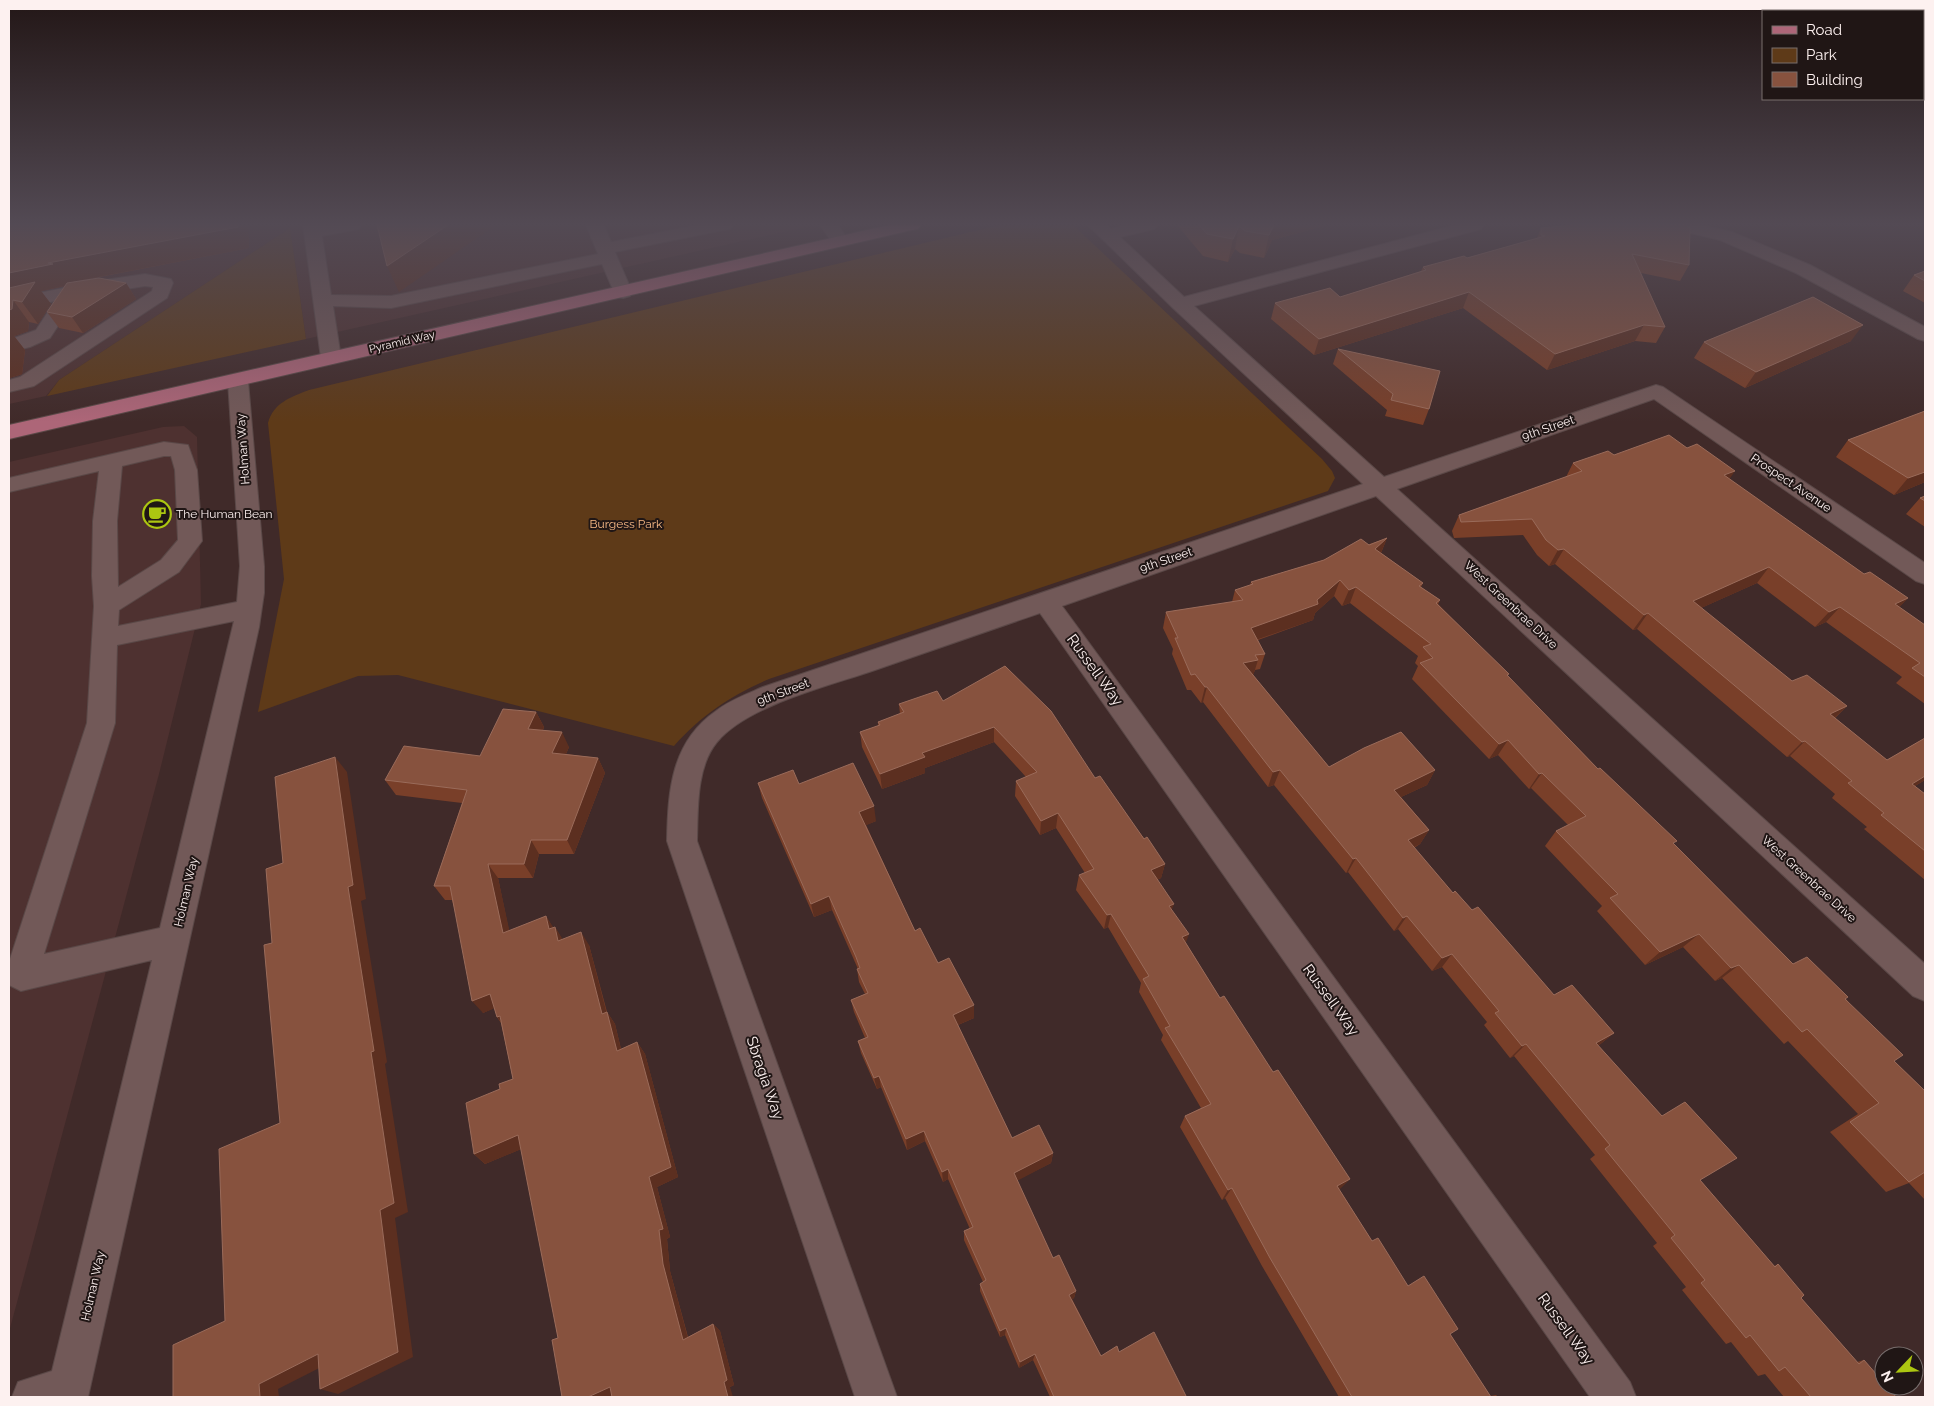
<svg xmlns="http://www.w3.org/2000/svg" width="1934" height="1406" font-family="Raleway,sans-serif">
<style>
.built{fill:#4e3130}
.green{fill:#5e3a18}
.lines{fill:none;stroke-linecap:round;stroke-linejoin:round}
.minor-casing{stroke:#5a4847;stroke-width:2}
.major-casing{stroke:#5a4847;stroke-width:2}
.minor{fill:#725958;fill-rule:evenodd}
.major{fill:#ad6678;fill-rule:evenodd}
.wall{fill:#793f29}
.shaded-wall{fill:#5c2f20}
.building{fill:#87523e;stroke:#9a6b5a}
.labels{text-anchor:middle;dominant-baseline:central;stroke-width:4;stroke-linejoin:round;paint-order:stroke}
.far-street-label{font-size:11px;fill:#fdf1f0;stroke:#201615}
.street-label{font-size:12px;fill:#fdf1f0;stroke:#201615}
.poi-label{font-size:12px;fill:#fdf1f0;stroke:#201615;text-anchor:start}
.park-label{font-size:12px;fill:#f9ba86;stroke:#201615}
.near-street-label{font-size:15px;fill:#fdf1f0;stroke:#201615}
</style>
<rect width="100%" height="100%" fill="#402a29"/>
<!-- built -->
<path class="built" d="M9,225H814L306,339L290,228L59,380L46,396L9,404Z
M184,426L197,437L201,604L159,774L9,1332V462L163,427Z"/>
<!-- green -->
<path class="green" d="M1000,225H1073L1322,459L1332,471L1335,478L1328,491L769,679C732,695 701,715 674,746L398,675L358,676L258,712L284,579L268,423C273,403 291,397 309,390Z
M290,228L306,339L47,396L59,380Z"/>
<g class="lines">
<defs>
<path id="minor" d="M303,225H362L359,229L322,236L331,295L391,296L598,254L586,225H604L611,242L698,225H733L730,229L724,230L615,252L632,292L630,296L623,298L616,296L614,292L602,264L391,308L333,306L341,358L338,362L331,364L324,362L321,358Z
M820,225H838L849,241L846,245L840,246L834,245Z
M1088,225H1107L1111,229L1126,225H1157L1154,229L1120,237L1184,297L1455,225H1484L1481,229L1194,306L1384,477L1656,385L1663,387L1925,563V584L1916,581L1654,399L1397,489L1925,964V1001L1913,996L1376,496L1062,606L1630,1382L1636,1397H1590L1040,613C985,632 930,651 875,670C829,686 748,705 717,742C696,767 698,810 697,841L897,1397H855L667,841C668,791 671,742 716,711C730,700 747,694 763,687L1363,484L1173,308Z
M1671,225H1702L1732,232L1810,265L1925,327V341L1918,339L1796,273L1720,240L1674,229Z
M145,274L171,279L173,283L167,298L34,386L9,392V380L20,377L152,291L153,287L145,286L77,297L50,338L30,347L9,352V340L36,330L55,301L9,311V299L98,281Z
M238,375L245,377L248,381L264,566V593L259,627L88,1397H12L18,1382L52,1371L152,960L21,991L9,985V962L87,723L94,606L92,576L93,521L99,471L9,492V478L164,442L188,445L197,470L202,541L179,572L119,610L118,626L237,602L240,566L228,381L231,377ZM164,456H171L175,470L178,540L161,560L118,587L117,521L122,466ZM234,621L160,928L44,954L115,723L117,645Z"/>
<path id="major" d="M889,225H921L918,229L912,230L9,439V425Z"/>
</defs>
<!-- minor casing -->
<use href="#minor" class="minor-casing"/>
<!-- major casing -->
<use href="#major" class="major-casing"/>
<!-- minor -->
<use href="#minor" class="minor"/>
<!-- major -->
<use href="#major" class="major"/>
</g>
<!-- wall -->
<path class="wall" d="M9,225H248L249,248L79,281L126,283L136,299L83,333L59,328L47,312L65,286L41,291L51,304L38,324L29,322L28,331L14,336L25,350L22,374L19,375L9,378Z
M1177,225H1328L1272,240L1264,258L1240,253L1235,249L1228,262L1203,256Z
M1541,228L1689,265L1680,281L1641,273L1665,327L1656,343L1635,341L1547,370L1463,308L1314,355L1271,319L1275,303L1340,297L1421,271L1423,267L1467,258L1537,238Z
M1925,271V303L1903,291L1914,275Z
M1851,341L1745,388L1694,358L1704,342Z
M1338,349L1429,409L1423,425L1385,416L1387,410L1333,364Z
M1925,411V482L1894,495L1836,457L1848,440Z
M1614,455L1729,479L1864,574L1908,598L1899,607L1925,625V704L1896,683L1902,677L1826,622L1815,627L1757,583L1701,608L1792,681L1847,706L1835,718L1887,760L1925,738V780L1915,786L1925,794V880L1864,829L1867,827L1832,798L1835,794L1790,756L1787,757L1637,629L1633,630L1555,564L1549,566L1537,555L1523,535L1454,538L1452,531L1459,515L1566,477L1573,463Z
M1925,496V527L1906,514L1920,498Z
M1387,538L1381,553L1423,583L1421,587L1440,600L1438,604L1508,677L1598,769L1674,844L1793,964L1846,999L1894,1061L1925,1091V1200L1909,1183L1886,1192L1830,1132L1858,1114L1788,1041L1784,1044L1722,978L1715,981L1683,947L1645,965L1597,911L1602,906L1545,846L1556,831L1568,825L1531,788L1529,789L1498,755L1489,759L1412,679L1418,666L1415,663L1418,656L1350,603L1342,606L1334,596L1315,613L1313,620L1258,640L1265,654L1260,669L1255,670L1253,675L1329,767L1435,770L1427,785L1401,797L1429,830L1420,844L1414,848L1453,893L1472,910L1554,995L1614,1033L1598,1046L1700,1180L1774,1266L1778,1264L1801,1298L1857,1362L1864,1360L1896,1397H1784L1765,1374L1758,1376L1731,1342L1726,1344L1682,1290L1686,1287L1653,1246L1657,1243L1590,1159L1595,1155L1514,1056L1510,1058L1484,1025L1487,1022L1442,967L1432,971L1398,929L1394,931L1348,872L1346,873L1274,785L1268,787L1203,702L1201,703L1191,690H1187L1172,654L1173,649L1163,628L1166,612L1232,602L1235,590L1250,585L1251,582L1324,560Z
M943,701L1095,778L1165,864L1161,878L1157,880L1172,910L1186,943L1220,998L1350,1179L1339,1189L1372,1241L1408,1286L1450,1334L1490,1396L1496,1395L1498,1397H1339L1262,1266L1225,1198L1222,1200L1180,1127L1185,1116L1201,1108L1161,1040L1163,1035L1139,992L1141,983L1108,927L1104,929L1076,890L1079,875L1085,873L1056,828L1040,835L1015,796L1016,781L1026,777L994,742L925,768V773L882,789L862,747L860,732L878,726V722L900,714L899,704Z
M536,712L544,727L543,730L569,747L566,754L598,758L605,773L574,854H539L533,878H498L509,931L546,916L553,928L555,927L562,939L589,945L607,1012L615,1024L621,1049L637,1042L645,1054L678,1177L657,1187L670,1237L667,1239L670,1271L688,1337L713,1324L720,1331L734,1385L730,1387L611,1396L558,1338L521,1149L485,1164L474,1154L500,1089L513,1079L501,1023L497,1017L494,1008L483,1013L452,900H445L434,886L462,803L396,795L385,780L480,756Z
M758,783L799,784L876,821L866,825L915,931L938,963L974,1018L958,1025L1012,1138L1053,1153L1051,1163L1017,1180L1053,1258L1076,1291L1074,1298L1072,1299L1101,1356L1119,1352L1184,1397H1050L1033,1360L1019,1368L1005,1335L1000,1337L980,1291V1284L983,1282L964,1240V1231L970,1229L948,1179L943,1182L925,1141L907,1150L881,1087L877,1089L861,1053L858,1041L865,1038L854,1012L851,1000L865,994L859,982L857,969H858L832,910L814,917L762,798Z"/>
<!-- shaded-wall -->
<path class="shaded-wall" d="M238,225H248L249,248L67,283L68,285L41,291L51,304L38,324L22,302L9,298V273L48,263Z
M448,225H496L399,292L387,266Z
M1274,225H1328L1272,240L1264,258L1269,235Z
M1239,226L1235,249L1228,262L1233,239Z
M126,283L136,299L83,333L72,317Z
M1469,292L1463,308L1314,355L1319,339Z
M13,300L29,322L28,331L14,336L25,350L22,374L19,375L9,378V310Z
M1644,325L1635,341L1547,370L1555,354Z
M1863,325L1851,341L1745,388L1756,372Z
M1735,471L1724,487V475Z
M1925,472V482L1894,495L1908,478Z
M1387,538L1380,555L1375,549Z
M1564,549L1555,564L1549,566L1558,550Z
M1769,567L1757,583L1681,617L1693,601Z
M1340,580L1334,596L1315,613L1313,620L1247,643L1251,628L1317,600Z
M1356,587L1350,603L1342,606L1349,590Z
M1908,598L1893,614L1895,604Z
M1840,607L1826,622L1815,627L1829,612Z
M1648,613L1637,629L1633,630L1644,615Z
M1258,660L1253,676L1243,663Z
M1205,687H1207L1203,702L1201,703Z
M1847,706L1831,721L1830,714Z
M536,712L544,727L536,744L528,729Z
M994,727V742L925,768V773L882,789L880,774L922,753Z
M562,732L569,747L560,768L552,753Z
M1508,740L1498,755L1489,759L1499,744Z
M1805,741L1790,756L1787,757L1802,742Z
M335,757L347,772L366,899L361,901L387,1062L385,1064L408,1212L395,1218L413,1357L338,1394L320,1389L380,1210L371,1052L348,887Z
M598,758L605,773L574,854L567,840Z
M1280,770L1274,785L1268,787L1273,772Z
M1435,770L1427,785L1386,804L1394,790Z
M1542,773L1531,788L1529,789L1539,774Z
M1925,776V780L1894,798L1912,784Z
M874,806L876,821L862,827L859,812Z
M1058,813L1056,828L1040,835L1041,821Z
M1429,830L1420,844L1399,855L1408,840Z
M531,840L539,854L533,878L524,864Z
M1356,858L1348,872L1346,873L1353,859Z
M488,864L498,878L513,947L503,933Z
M1165,864L1161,878L1147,884L1151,870Z
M829,896L832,910L814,917L811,904Z
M1174,904L1169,917V906Z
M1111,914L1108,927L1104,929L1107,915Z
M546,916L555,930L549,929Z
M1407,916L1398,929L1394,931L1403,918Z
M555,927L563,940L558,941Z
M581,932L589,945L610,1026L602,1014Z
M1189,934L1184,948L1182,937Z
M1699,934L1683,947L1645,965L1660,952Z
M1452,954L1442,967L1432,971L1442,958Z
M1739,965L1722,978L1715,981L1731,968Z
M490,994L500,1006L483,1013L472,1001Z
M974,1005V1018L953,1027V1015Z
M607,1012L615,1024L624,1062L617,1051Z
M500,1016L507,1029L497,1017Z
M1614,1033L1599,1045L1582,1055L1596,1043Z
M637,1042L645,1054L678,1177L657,1187L670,1237L667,1239L670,1271L690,1346L683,1340L663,1264L659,1230L649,1177Z
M1526,1044L1514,1056L1510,1058L1522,1046Z
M879,1076L881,1087L877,1089L874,1078Z
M924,1131L925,1141L907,1150L906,1139Z
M518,1135L529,1146L485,1164L474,1154Z
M1053,1153L1051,1163L1013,1183L1014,1173Z
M948,1169V1179L943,1182L942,1172Z
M1350,1179L1340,1189L1328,1195L1337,1186Z
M1232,1188L1225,1198L1222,1200L1228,1190Z
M1076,1291L1074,1298L1067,1302L1069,1295Z
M713,1324L720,1331L734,1385L730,1387L733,1397H728L724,1382Z
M1006,1328L1005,1335L1000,1337V1331Z
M318,1354L335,1360L278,1389L279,1397H260L259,1384Z
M1035,1354L1033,1360L1019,1368L1020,1362Z
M610,1387L619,1392L608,1397H588Z"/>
<!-- building -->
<path class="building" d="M9,225H238V227L48,263L53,264L9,273Z
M377,225H448L387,266Z
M1199,225H1274L1269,235L1245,231L1239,226L1233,239L1207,234Z
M1572,225H1686L1690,228L1689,265L1632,254L1665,327L1644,325L1555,354L1469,292L1319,339L1275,303L1330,288L1340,297L1426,270L1423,267L1464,256L1467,258L1545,236L1541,235V228Z
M1925,271V281L1914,275Z
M99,278L126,283L72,317L47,312L67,283Z
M35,282L22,302L13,300L12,309L9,310V288Z
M1813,297L1863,325L1756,372L1704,342Z
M1338,349L1440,371L1429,409L1391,400L1393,394Z
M1925,411V472L1908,478L1848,440Z
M1669,435L1687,448L1697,444L1735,471L1724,475L1864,574L1870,572L1908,598L1895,604L1925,625V677L1912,668L1920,663L1840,607L1829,612L1769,567L1693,601L1792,681L1807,675L1847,706L1830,714L1887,760L1925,738V776L1912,784L1925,794V851L1881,815L1884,813L1848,783L1852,781L1805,741L1802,742L1648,613L1644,615L1564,549L1558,550L1546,540L1532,519L1461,522L1459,515L1582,471L1573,463L1608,451L1614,455Z
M1925,496V501L1920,498Z
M1387,538L1375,549L1423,583L1419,586L1440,600L1436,603L1509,674L1507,675L1598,769L1600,768L1677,841L1673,843L1793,964L1807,957L1848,997L1845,999L1903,1055L1894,1061L1925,1091V1172L1909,1182L1850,1122L1879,1103L1807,1029L1802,1032L1739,965L1731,968L1699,934L1660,952L1610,898L1618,894L1556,831L1586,816L1542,773L1539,774L1508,740L1499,744L1420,663L1433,658L1423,647L1431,644L1356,587L1349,590L1340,580L1317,600L1318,604L1251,628L1265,654L1255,655L1258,660L1243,663L1329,767L1364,748L1401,732L1435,770L1394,790L1429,830L1408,840L1453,893L1455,891L1472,910L1478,907L1554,995L1572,985L1614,1033L1596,1043L1662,1116L1685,1102L1737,1158L1700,1180L1775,1267L1778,1264L1804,1295L1801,1298L1859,1364L1864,1360L1884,1383V1386H1887L1896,1397H1811L1785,1367L1779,1371L1750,1335L1746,1338L1701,1283L1705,1280L1671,1238L1675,1235L1605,1149L1610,1145L1526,1044L1522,1046L1495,1013L1499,1011L1452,954L1442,958L1407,916L1403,918L1356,858L1353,859L1280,770L1273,772L1207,687H1205L1195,674L1191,675L1175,638H1178L1166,612L1243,600L1235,590L1253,584L1251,582L1324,560L1361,539L1369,545Z
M1005,666L1051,711L1095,778L1100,776L1144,839L1147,837L1165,864L1151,870L1174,904L1169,906L1189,934L1182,937L1220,998L1224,996L1273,1072L1278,1070L1350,1179L1337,1186L1372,1241L1378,1238L1408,1286L1424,1276L1458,1329L1450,1334L1491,1397H1352L1270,1258L1232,1188L1228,1190L1185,1116L1211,1104L1165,1028L1170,1026L1143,979L1149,976L1111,914L1107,915L1079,875L1094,869L1058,813L1041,821L1016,781L1037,772L994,727L922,753L925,757L880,774L860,732L880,725L878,722L904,712L899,704L937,691L943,701Z
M503,709L536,712L528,729L562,732L552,753L598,758L567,840H531L524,864H488L503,933L546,916L549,929L555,927L558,941L581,932L602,1014L607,1012L617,1051L637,1042L671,1167L649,1177L663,1229L659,1230L663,1264L683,1340L713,1324L727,1380L724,1382L728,1397H612L610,1387L588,1397H562L552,1340L558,1338L518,1135L474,1154L466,1103L500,1089L499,1084L513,1079L500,1016L497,1017L490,994L472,1001L450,886H434L467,790L385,780L404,746L480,756Z
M335,757L353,885L348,887L374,1051L371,1052L394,1203L380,1210L398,1352L320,1389L318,1354L259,1384L260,1397H173V1345L225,1321L219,1149L280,1123L264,945L272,943L266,869L283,863L275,777Z
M853,763L874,806L859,812L915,931L920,928L938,963L949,958L974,1005L953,1015L1012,1138L1039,1125L1053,1153L1014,1173L1053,1258L1059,1255L1076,1291L1069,1295L1101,1356L1117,1346L1119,1352L1154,1332L1186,1396L1183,1397H1054L1035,1354L1020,1362L1006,1328L1000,1331L980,1284L986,1280L964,1231L973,1227L948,1169L942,1172L924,1131L906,1139L879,1076L874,1078L858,1041L868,1037L851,1000L868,993L857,969L860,968L856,957L829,896L811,904L758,783L793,770L799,784Z"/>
<!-- sky -->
<linearGradient id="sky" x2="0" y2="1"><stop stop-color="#231717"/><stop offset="0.53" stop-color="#534a54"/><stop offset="1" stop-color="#534a54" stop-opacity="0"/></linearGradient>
<rect width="1934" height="422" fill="url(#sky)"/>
<!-- icons -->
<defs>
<symbol id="cafe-ring" viewBox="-11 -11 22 22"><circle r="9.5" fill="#201615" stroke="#acc611" stroke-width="1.5"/><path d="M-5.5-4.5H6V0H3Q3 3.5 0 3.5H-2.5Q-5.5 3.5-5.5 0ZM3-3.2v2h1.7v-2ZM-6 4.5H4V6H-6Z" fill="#acc611"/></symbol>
</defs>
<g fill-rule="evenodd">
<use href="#cafe-ring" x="141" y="498" width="32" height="32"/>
</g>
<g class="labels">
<!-- far-street labels -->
<g class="far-street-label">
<text transform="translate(402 342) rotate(-13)">Pyramid Way</text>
</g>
<!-- street labels -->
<g class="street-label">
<text transform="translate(1548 428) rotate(-19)">9th Street</text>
<text transform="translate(243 449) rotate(-94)">Holman Way</text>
<text transform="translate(1791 483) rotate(34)">Prospect Avenue</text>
<text transform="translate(1166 560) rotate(-19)">9th Street</text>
<text transform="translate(1511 605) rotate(43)">West Greenbrae Drive</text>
<text transform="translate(783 692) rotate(-21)">9th Street</text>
<text transform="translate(1809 879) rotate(42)">West Greenbrae Drive</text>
<text transform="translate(186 892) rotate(-77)">Holman Way</text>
<text transform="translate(93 1286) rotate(-77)">Holman Way</text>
</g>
<!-- poi labels -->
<g class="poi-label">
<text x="176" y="514">The Human Bean</text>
</g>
<!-- park labels -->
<g class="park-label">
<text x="626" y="524">Burgess Park</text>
</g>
<!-- near-street labels -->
<g class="near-street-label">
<text transform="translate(1095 670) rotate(54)">Russell Way</text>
<text transform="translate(1331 1000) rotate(54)">Russell Way</text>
<text transform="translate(765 1078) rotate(71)">Sbragia Way</text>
<text transform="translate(1566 1329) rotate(54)">Russell Way</text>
</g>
</g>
<!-- border -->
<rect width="1934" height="1406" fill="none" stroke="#fdf1f0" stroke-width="20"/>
<!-- legend -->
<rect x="1762" y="10" width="162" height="90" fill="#201615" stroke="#786e6d"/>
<rect x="1772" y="26" width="25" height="8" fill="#ad6678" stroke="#786e6d"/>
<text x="1806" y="35" font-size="15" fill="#fdf1f0">Road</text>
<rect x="1772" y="48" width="25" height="15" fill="#5e3a18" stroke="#786e6d"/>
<text x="1806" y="60" font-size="15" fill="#fdf1f0">Park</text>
<rect x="1772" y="72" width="25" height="15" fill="#87523e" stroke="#786e6d"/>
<text x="1806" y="85" font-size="15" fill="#fdf1f0">Building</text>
<!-- north arrow -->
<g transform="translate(1899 1371) rotate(245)"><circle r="24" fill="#201615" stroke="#786e6d"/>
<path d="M0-4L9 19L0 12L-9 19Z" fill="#acc611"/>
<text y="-8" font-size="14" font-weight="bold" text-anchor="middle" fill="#fdf1f0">N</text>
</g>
</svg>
